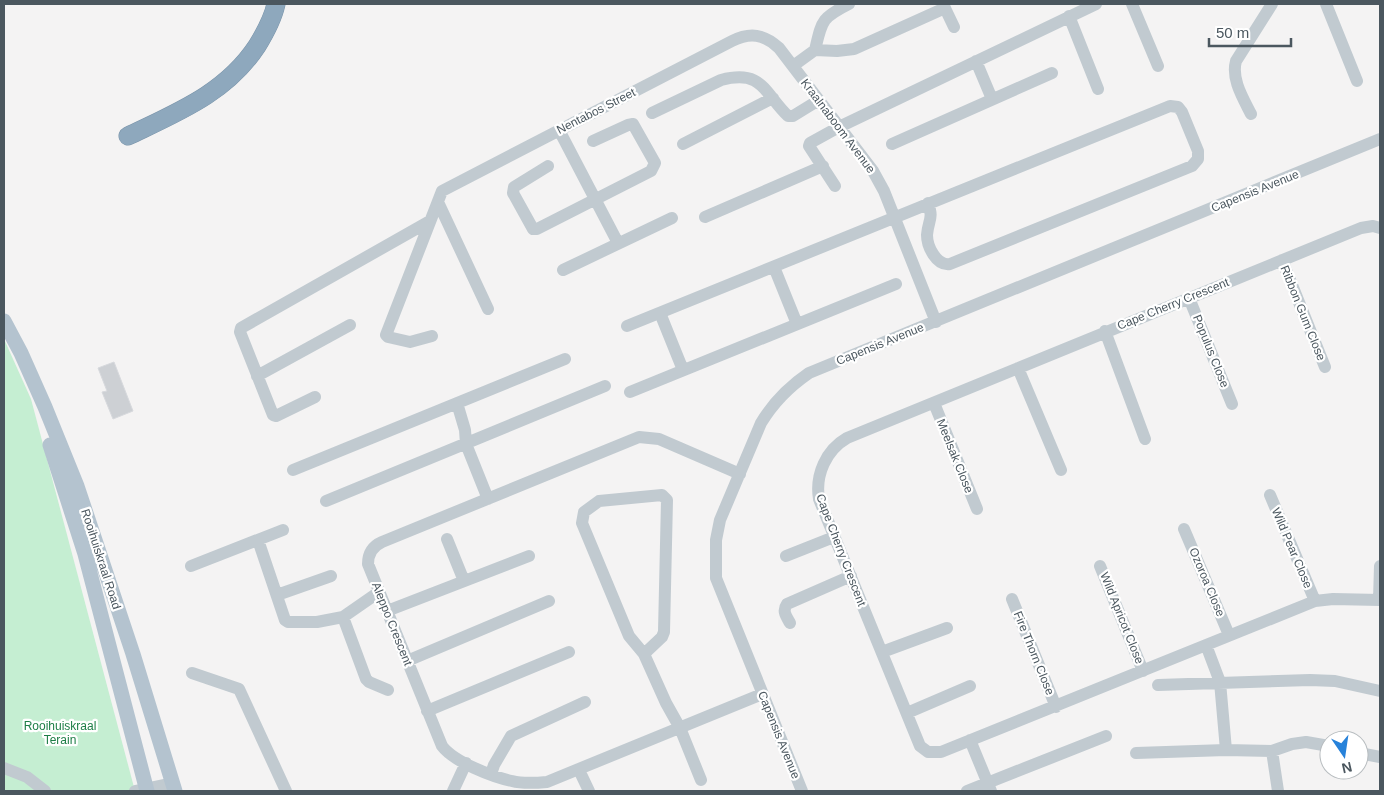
<svg xmlns="http://www.w3.org/2000/svg" width="1384" height="795" font-family="Helvetica,sans-serif">
<style>
.green{fill:#c5eed2}
.building{fill:#cdd0d4;stroke:#d7d9dd}
.lines{fill:none;stroke-linecap:round;stroke-linejoin:round}
.highway-casing{stroke:#7993a9;stroke-width:19}
.minor{stroke:#c1cad0;stroke-width:12}
.major{stroke:#b4c3cf;stroke-width:15}
.highway{stroke:#8ea8bd;stroke-width:18}
.labels{text-anchor:middle;dominant-baseline:central;stroke-width:4.5;stroke-linejoin:round;paint-order:stroke}
.street-label{font-size:12px;fill:#4b575f;stroke:#fff}
.park-label{font-size:12px;fill:#1e7e47;stroke:#fff}
</style>
<rect width="100%" height="100%" fill="#f4f3f3"/>
<!-- green -->
<path class="green" d="M4,339L31,399L135,791H4Z"/>
<!-- building -->
<path class="building" d="M114,362L133,411L113,419L102,392L107,391L98,368Z"/>
<g class="lines">
<defs>
<path id="highway" d="M128,136C178,112 226,93 257,46C265,33 273,18 276,4"/>
</defs>
<!-- highway casing -->
<use href="#highway" class="highway-casing"/>
<!-- minor -->
<path class="minor" d="M943,4L954,27
M1132,4L1158,66
M1326,4L1357,81
M1069,16L1098,89
M815,50C822,21 821,18 849,4
M976,61L992,99
M793,66L815,50L837,51L854,49L945,8
M652,113L721,80C763,69 764,93 788,116H793L819,100
M1251,114C1243,98 1231,79 1236,61L1272,4
M559,130L618,243
M683,144L773,98
M892,144L1052,73
M548,166L514,187L513,193L533,229H537L651,171L655,163L633,124L628,125L593,141
M835,186L809,146L810,143L839,127L1096,4
M438,202L488,309
M705,217L823,166
M1380,228L1373,226L1361,228L847,438C826,450 815,475 819,499L920,746L928,752H941L1315,601L1333,599L1380,600
M1282,260L1325,367
M774,267L797,324
M563,270L672,218
M1189,298L1232,404
M660,313L683,370
M627,326L1170,106L1178,107L1182,112L1198,151V159L1192,166L950,264C936,266 927,246 927,235C928,220 934,219 928,203
M1105,331L1145,439
M432,336L410,342L388,337L386,335L442,191L732,41C750,32 764,34 779,48L873,171L884,191L936,322
M1018,368L1061,470
M257,376L350,325
M630,392L896,284
M315,397L276,416L273,415L240,332L241,328L430,221
M457,403L465,430L466,444L488,499
M934,403L977,509
M293,470L565,359
M740,474L659,439L639,437L382,542C373,546 368,553 368,564L442,746C454,762 493,777 512,781C523,784 536,783 547,782L762,694
M1270,495L1315,601
M326,501L605,386
M1184,529L1229,635
M447,539L464,581
M258,540L285,620L288,622H317L343,617L379,592
M786,556L834,537
M191,566L283,530
M1100,566L1143,671
M277,595L331,576
M1012,599L1056,707
M1379,600L1380,566
M387,611L529,556
M343,617L366,679L369,682L388,690
M790,623C786,616 782,611 787,604L851,576
M882,652L947,628
M644,654L662,637L664,632L667,500L662,495L599,501L584,512L582,523L629,636L644,654L666,703L680,728L701,780
M407,661L549,601
M192,673L239,689L286,791
M1158,685L1310,680L1335,681L1380,691
M427,711L569,652
M907,713L970,686
M970,740L991,791
M1226,750L1272,751L1292,744L1306,742L1329,746
M1272,751L1278,791
M1136,753L1226,750L1220,682L1206,645
M1359,753L1380,757
M4,768L27,777L45,791
M579,770L589,791
M491,774L494,765L511,736L585,702
M135,791L173,783
M453,791L466,763
M802,791L716,578V540L720,520L761,423C773,403 790,386 809,373L1380,139
M967,791L1106,736"/>
<!-- major -->
<path class="major" d="M4,321L21,353L45,407L77,486L133,654L175,791
M50,445L85,554L147,791"/>
<!-- highway -->
<use href="#highway" class="highway"/>
</g>
<g class="labels">
<!-- street labels -->
<g class="street-label">
<text transform="translate(596 111) rotate(-27)">Nentabos Street</text>
<text transform="translate(838 126) rotate(53)">Kraalnaboom Avenue</text>
<text transform="translate(1255 191) rotate(-22)">Capensis Avenue</text>
<text transform="translate(1173 304) rotate(-22)">Cape Cherry Crescent</text>
<text transform="translate(1303 313) rotate(68)">Ribbon Gum Close</text>
<text transform="translate(880 344) rotate(-22)">Capensis Avenue</text>
<text transform="translate(1211 351) rotate(68)">Populus Close</text>
<text transform="translate(955 456) rotate(68)">Meelsak Close</text>
<text transform="translate(1292 548) rotate(67)">Wild Pear Close</text>
<text transform="translate(841 550) rotate(69)">Cape Cherry Crescent</text>
<text transform="translate(101 559) rotate(72)">Rooihuiskraal Road</text>
<text transform="translate(1207 582) rotate(67)">Ozoroa Close</text>
<text transform="translate(1122 618) rotate(68)">Wild Apricot Close</text>
<text transform="translate(392 624) rotate(68)">Aleppo Crescent</text>
<text transform="translate(1034 653) rotate(68)">Fire Thorn Close</text>
<text transform="translate(779 735) rotate(68)">Capensis Avenue</text>
</g>
<!-- park labels -->
<g class="park-label">
<text x="60" y="726">Rooihuiskraal<tspan x="60" dy="14">Terain</tspan></text>
</g>
</g>
<!-- border -->
<rect width="1384" height="795" fill="none" stroke="#4b575f" stroke-width="10"/>
<!-- north arrow -->
<g transform="translate(1344 755) rotate(167)"><circle r="24" fill="#ffffff" stroke="#b7bcbf"/>
<path d="M0-4L9 19L0 12L-9 19Z" fill="#2782da"/>
<text y="-8" font-size="14" font-weight="bold" text-anchor="middle" fill="#4b575f">N</text>
</g>
<!-- scale -->
<path d="M1209 38v8h82v-8" fill="none" stroke="#4b575f" stroke-width="2.5"/>
<text x="1216" y="38" font-size="15" fill="#4b575f" stroke="#ffffff" stroke-width="4" paint-order="stroke">50 m</text>
</svg>
